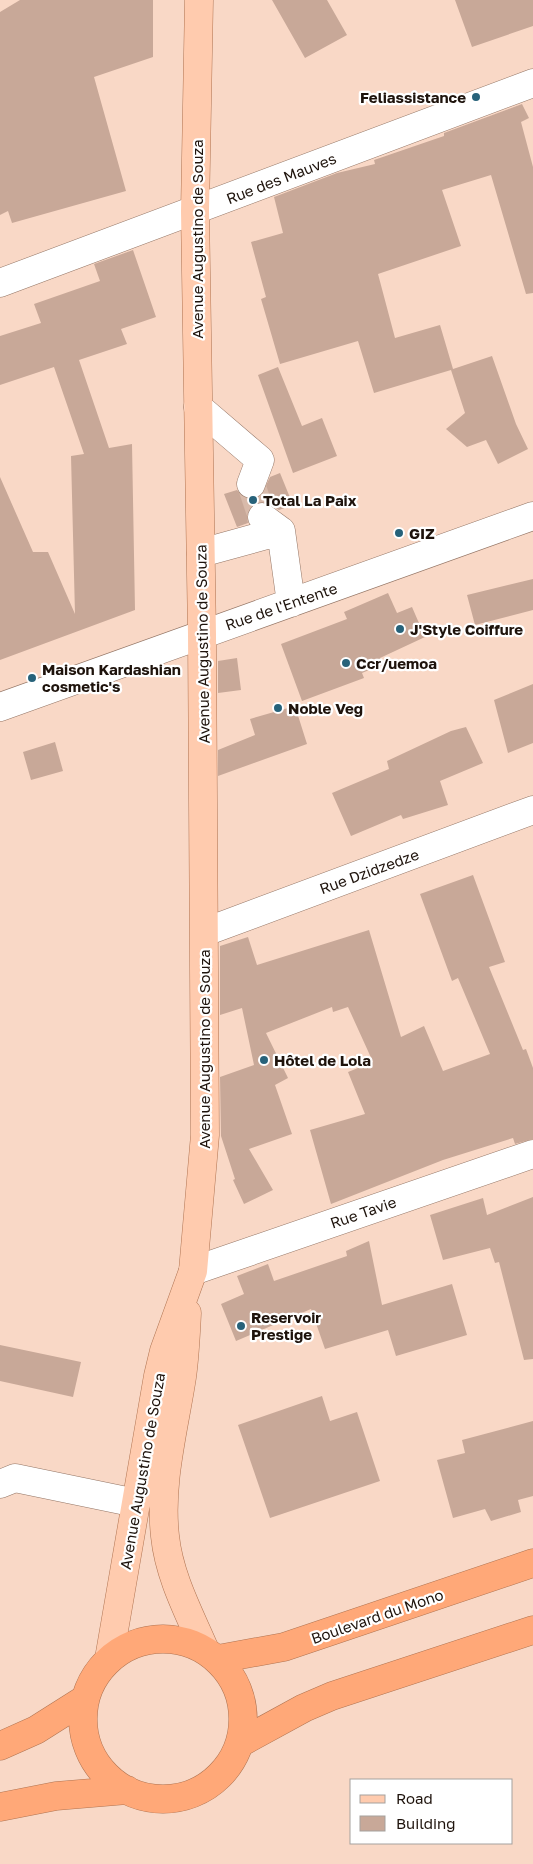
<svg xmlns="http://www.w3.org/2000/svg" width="533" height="1864" font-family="'Golos Text',sans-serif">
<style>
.building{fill:#c8a898}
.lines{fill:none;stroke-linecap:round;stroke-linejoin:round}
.minor-tunnel{stroke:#d8baaa;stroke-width:28;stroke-dasharray:28 14;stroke-linecap:butt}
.minor-casing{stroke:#937565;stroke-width:29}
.major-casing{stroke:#b07452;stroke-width:29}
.highway-casing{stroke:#b07452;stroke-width:29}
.minor{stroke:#fff;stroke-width:28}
.major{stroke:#ffcbae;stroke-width:28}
.highway{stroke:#ffa878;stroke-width:28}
.poi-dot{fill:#27627a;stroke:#fff;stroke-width:2}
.labels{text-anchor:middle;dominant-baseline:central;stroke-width:4.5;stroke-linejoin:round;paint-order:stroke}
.poi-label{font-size:15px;font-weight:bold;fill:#1e130c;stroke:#fff;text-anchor:start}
.street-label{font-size:15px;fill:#1e130c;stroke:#fff}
</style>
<rect width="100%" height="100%" fill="#f9d8c6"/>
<!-- building -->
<path class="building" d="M20,0H153V57L94,77L126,191L12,223L8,211L0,215V12Z
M272,0H327L347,35L305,58Z
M455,0H533V26L472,47Z
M522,104L529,118L521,122L533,167V293L526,294L491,175L442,190L461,246L378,274L395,338L440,325L453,369L492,356L516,424L528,449L498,464L486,440L467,447L446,429L465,413L451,370L374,393L358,341L280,364L261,299L266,297L251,242L283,233L274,197L337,173L375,164L374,160L444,136V133Z
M133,250L156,317L121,329L127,344L79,360L109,448L132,444L135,610L0,660V477L33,552H48L75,614L71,456L84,454L54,367L0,385V336L41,323L34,304L100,281L94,264Z
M278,367L302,426L322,418L337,456L293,473L258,375Z
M280,473L293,505L279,510L264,502L256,503L249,508L247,515L248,523L237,527L224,494L237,490L245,498L254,499L261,496L270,477Z
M533,579V610L475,625L467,595Z
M388,593L397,613L412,607L425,637L380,658L383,664L362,673L364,678L302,701L281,644L347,619L344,612Z
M237,658L241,690L218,693V661Z
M533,684V743L508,753L494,700Z
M295,706L307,744L218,776V750L255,735L250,719Z
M466,727L483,763L440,781L448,805L403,819L401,815L351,836L332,793L389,769L387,761L451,731Z
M55,742L63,771L31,780L23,752Z
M473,875L505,962L489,967L523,1050L526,1049L533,1068V1139L515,1144L513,1138L443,1160L331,1204L310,1130L365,1114L348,1072L373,1062L348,1007L333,1012L332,1007L266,1033L288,1078L275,1085L292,1134L249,1149L273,1190L244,1204L233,1180L235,1179L221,1136L220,1077L254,1065L242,1008L220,1015V946L248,937L257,965L369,930L401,1037L424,1026L443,1071L490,1054L458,978L452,981L420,894Z
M533,1197V1359L524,1360L499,1262L495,1263L490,1248L443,1260L430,1215L483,1198L487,1215Z
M369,1241L382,1305L452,1284L467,1335L396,1356L388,1330L325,1349L311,1309L236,1341L221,1304L244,1294L237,1276L268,1264L274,1281L347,1256L346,1251Z
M0,1345L81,1362L73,1397L0,1381Z
M322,1396L330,1421L357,1412L380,1481L270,1518L238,1425Z
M533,1421V1496L518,1500L521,1512L491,1521L485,1509L453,1518L437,1460L465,1453L462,1440Z"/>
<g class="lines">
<!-- minor-tunnel -->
<path class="minor-tunnel" d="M251,484L262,517"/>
<defs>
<path id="minor" d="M0,283L533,83
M198,407L260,460L251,484
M262,517L281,531L291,603
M201,553L281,531
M0,707L533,516
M205,932L533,810
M193,1271L533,1154
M0,1484L15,1478L136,1503"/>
<path id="major" d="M187,1313C186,1334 185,1356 182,1377C174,1429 159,1483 165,1536C169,1576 189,1613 205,1650
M109,1659L158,1376L164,1351L193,1271L205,1135L202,634L195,211L199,0"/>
<path id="highway" d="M83 1719a80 80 0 1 1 160 0a80 80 0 1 1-160 0Z
M218,1659L284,1647L533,1563
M240,1743L304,1708L332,1696L533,1630
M0,1746L36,1730L85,1699
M0,1807L56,1796L127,1790"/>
</defs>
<!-- minor casing -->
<use href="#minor" class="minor-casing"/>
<!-- major casing -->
<use href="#major" class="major-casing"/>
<!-- highway casing -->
<use href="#highway" class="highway-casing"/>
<!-- minor -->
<use href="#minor" class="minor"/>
<!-- major -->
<use href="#major" class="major"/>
<!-- highway -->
<use href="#highway" class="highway"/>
</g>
<!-- markers -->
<g class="poi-dot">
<circle cx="476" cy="97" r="5"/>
<circle cx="253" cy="500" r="5"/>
<circle cx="399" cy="533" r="5"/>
<circle cx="400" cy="629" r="5"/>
<circle cx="346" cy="663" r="5"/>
<circle cx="32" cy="678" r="5"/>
<circle cx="278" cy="708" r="5"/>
<circle cx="264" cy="1060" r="5"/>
<circle cx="241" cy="1326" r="5"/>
</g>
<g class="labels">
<!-- poi labels -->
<g class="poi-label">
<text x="466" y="97" text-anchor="end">Feliassistance</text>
<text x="263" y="500">Total La Paix</text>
<text x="409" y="533">GIZ</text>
<text x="410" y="629">J'Style Coiffure</text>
<text x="356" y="663">Ccr/uemoa</text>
<text x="42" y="669">Maison Kardashian<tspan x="42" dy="17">cosmetic's</tspan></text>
<text x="288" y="708">Noble Veg</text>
<text x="274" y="1060">Hôtel de Lola</text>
<text x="251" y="1317">Reservoir<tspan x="251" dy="17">Prestige</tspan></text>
</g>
<!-- street labels -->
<g class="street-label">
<text transform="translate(281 178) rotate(-21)">Rue des Mauves</text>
<text transform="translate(197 239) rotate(-90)">Avenue Augustino de Souza</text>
<text transform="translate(281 606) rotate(-19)">Rue de l'Entente</text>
<text transform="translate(202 644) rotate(-91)">Avenue Augustino de Souza</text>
<text transform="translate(369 871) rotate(-20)">Rue Dzidzedze</text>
<text transform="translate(204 1049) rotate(-90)">Avenue Augustino de Souza</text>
<text transform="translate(363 1212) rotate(-19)">Rue Tavie</text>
<text transform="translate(142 1471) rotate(-80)">Avenue Augustino de Souza</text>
<text transform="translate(377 1616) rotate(-19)">Boulevard du Mono</text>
</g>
</g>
<!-- legend -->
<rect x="350" y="1779" width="162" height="65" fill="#ffffff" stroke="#a5a19e"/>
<rect x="360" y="1795" width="25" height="8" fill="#ffcbae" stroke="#a5a19e"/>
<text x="396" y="1804" font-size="15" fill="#1e130c">Road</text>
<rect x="360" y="1816" width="25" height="15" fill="#c8a898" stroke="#a5a19e"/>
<text x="396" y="1829" font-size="15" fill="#1e130c">Building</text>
</svg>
